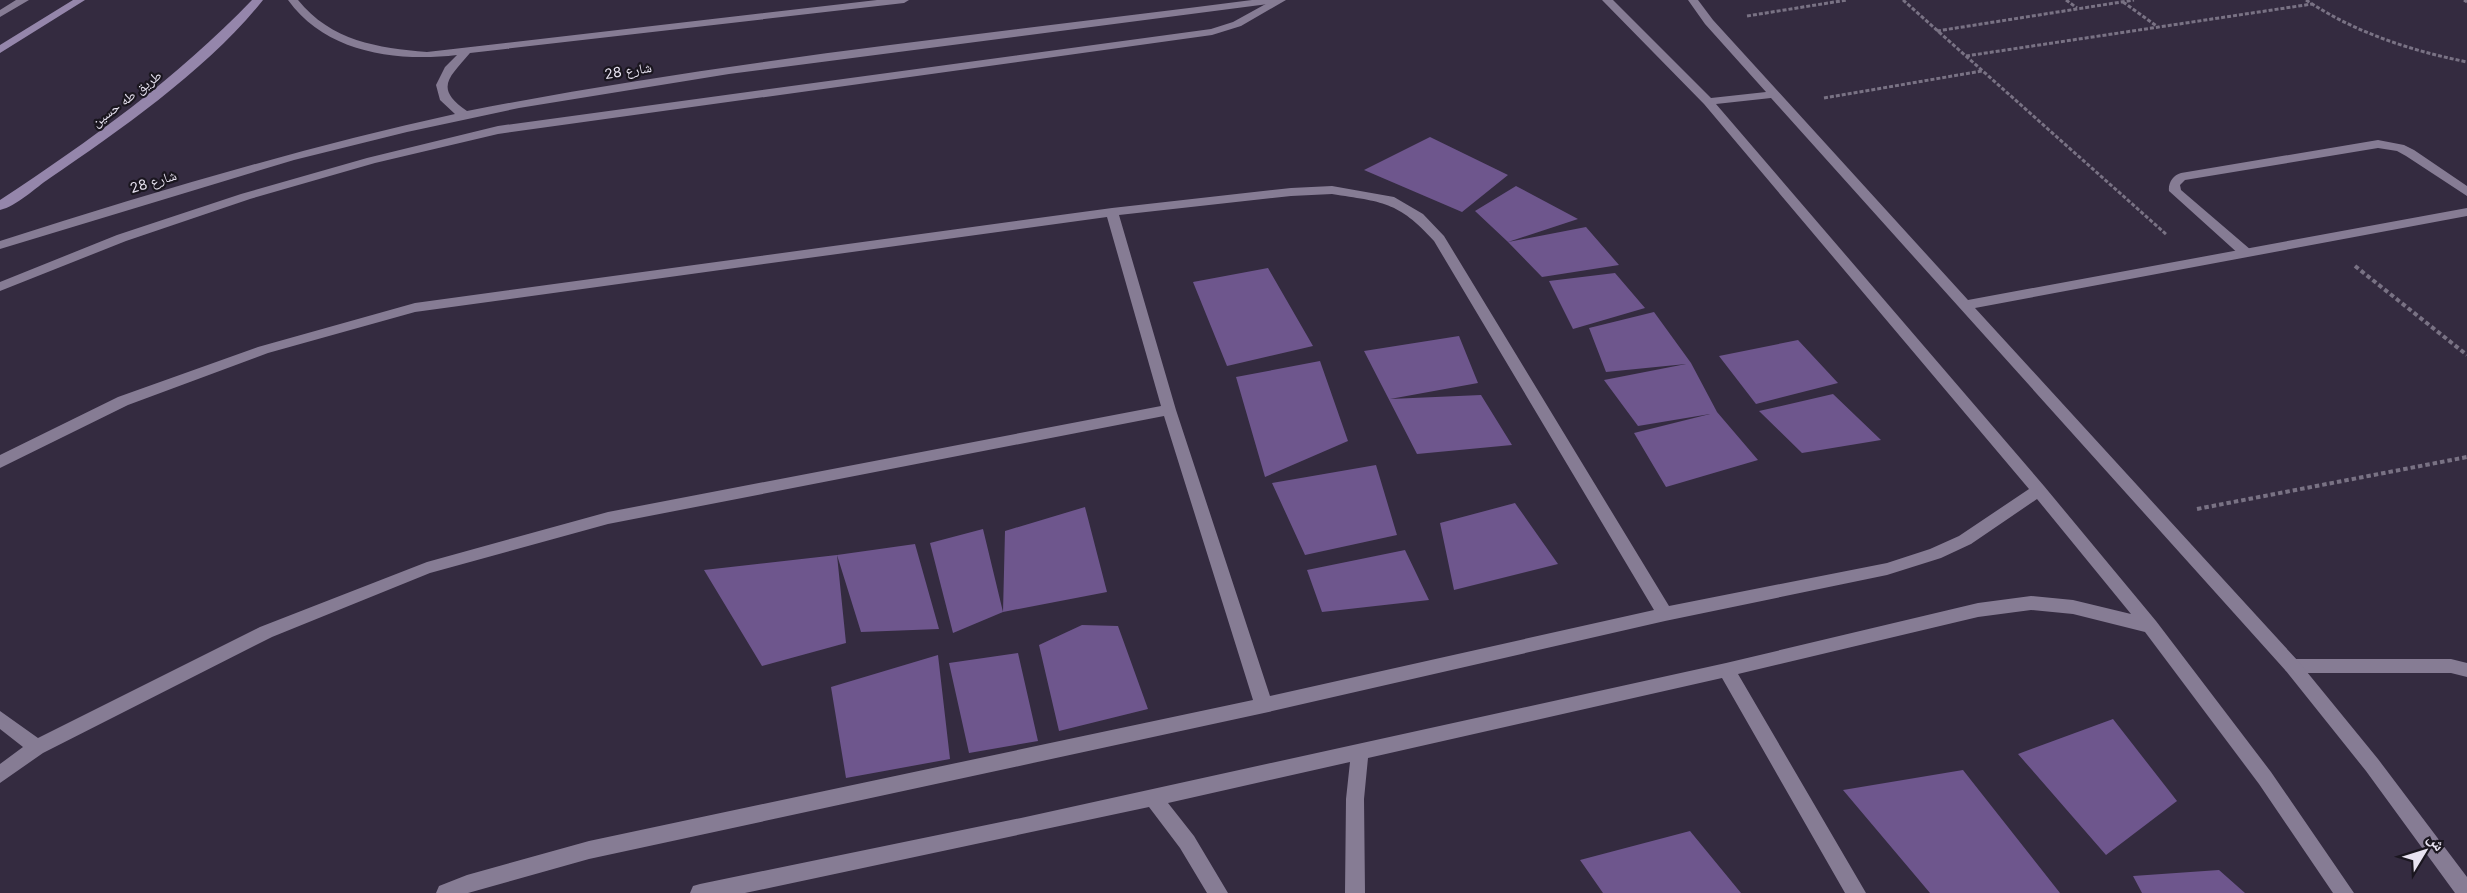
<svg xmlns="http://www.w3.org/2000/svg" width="2467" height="893" font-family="Inter,'Noto Naskh Arabic',sans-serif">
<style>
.building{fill:#6e568d}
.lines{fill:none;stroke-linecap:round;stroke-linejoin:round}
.path-far1{stroke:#797284;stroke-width:3;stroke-dasharray:4 2;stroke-linecap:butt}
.path{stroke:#797284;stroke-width:4;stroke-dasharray:4.5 3;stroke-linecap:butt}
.service{fill:#867c94;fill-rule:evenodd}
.minor{fill:#867c94;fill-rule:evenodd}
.tertiary{fill:#867c94;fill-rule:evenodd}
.secondary{fill:#9586ab;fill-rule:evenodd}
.labels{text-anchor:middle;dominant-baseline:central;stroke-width:4.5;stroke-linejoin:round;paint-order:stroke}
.far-street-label{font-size:14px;fill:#e8e3f1;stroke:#1a161f}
</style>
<rect width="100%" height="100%" fill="#342b40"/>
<!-- building -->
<path class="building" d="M1430,137L1508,175L1462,212L1364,170Z
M1516,186L1578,219L1508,242L1475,211Z
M1586,227L1619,265L1542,277L1508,242Z
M1268,268L1313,346L1227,366L1193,282Z
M1615,273L1645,308L1573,329L1549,281Z
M1654,312L1691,363L1717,412L1758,460L1666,487L1634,433L1710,414L1638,426L1604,380L1686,364L1606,372L1589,328Z
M1459,336L1478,383L1390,399L1481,395L1512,445L1417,454L1364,351Z
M1798,340L1838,383L1756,404L1719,356Z
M1320,361L1348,441L1265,477L1236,377Z
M1833,394L1881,440L1802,453L1759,411Z
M1376,465L1397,535L1305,555L1272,483Z
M1515,503L1558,564L1454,590L1440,523Z
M1085,507L1107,592L1003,612L1005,531Z
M983,529L1003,612L953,633L930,543Z
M915,544L939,629L861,632L837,555Z
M1405,550L1429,600L1322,612L1307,570Z
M837,555L846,643L762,666L704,570Z
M1082,625L1118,626L1148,709L1059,731L1039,645Z
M1018,653L1038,741L969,753L949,663Z
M938,655L950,759L846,778L831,687Z
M2113,719L2177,801L2106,855L2018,754Z
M1963,770L2060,893H1930L1843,790Z
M1690,831L1741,893H1603L1580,860Z
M2219,870L2245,893H2142L2133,876Z"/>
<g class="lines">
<!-- path-far1 -->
<path class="path-far1" d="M1903,0L2167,235
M2066,0L2077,8
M2306,0C2356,33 2409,50 2467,62
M2464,0L2467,2
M2123,2L2158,27
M1747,16L1847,0
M1937,31L2134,0
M1966,56L2312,4
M1824,98L1982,71"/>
<!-- path -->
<path class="path" d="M2355,266L2467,355
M2197,509L2467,457"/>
<!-- service -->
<path class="service" d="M2378,140L2404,145L2414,150L2467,186V196L2406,156L2397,151L2378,148L2185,180L2180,185L2181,190L2251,250L2253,253L2251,256H2241L2169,191C2168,183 2173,175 2181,173Z
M2292,659H2451L2467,663V677L2451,673H2292L2286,671L2283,666L2286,661Z"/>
<!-- minor -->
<path class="minor" d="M16,0H29L0,17V10Z
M1273,0H1286L1241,26L1212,35L498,134L375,163L250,199L126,241L0,291V282L117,235L241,194L367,158L498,126L1211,29L1233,22Z
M1602,0H1613L1711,98L1766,92L1705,24L1688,0H1698L1713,20L1968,300L2467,208V216L1975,308L2298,661L2378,759L2467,877V893H2455L2366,771L2286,671L1771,98L1716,104L2044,486L2156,621L2271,772L2354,893H2333L2259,784L2145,632L2073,614L2031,610L1978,617L1738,674L1866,893H1845L1722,678L1368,758L1364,799L1365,893H1345L1346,799L1350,762L1168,803L1194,836L1228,893H1207L1180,848L1149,807L745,893H690L693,886L700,884L1021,818L1726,663L1978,603L2031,596L2073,600L2131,614L2037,499L1971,544L1941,558L1887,575L1665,621L1264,713L589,859L468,893H436L439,886L467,875L589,841L1253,700L1164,416L608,524L430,573L272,637L43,753L0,783V764L23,747L0,729V711L38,738L260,627L427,562L608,512L1161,406L1107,217L415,312L268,353L128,405L0,468V455L118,397L258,347L415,303L1112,208L1291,188L1332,186L1394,197L1423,214L1444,236L1669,606L1887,563L1930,549L1959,536L2029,489L1704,104ZM1332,194C1382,202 1398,201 1434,241L1654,610L1270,696L1176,410L1119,215L1291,196Z"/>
<!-- tertiary -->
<path class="tertiary" d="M288,0H298C331,41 378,48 427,52L877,0H909L904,3L470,53C450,77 433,88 467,111C726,60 990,34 1252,0H1281L1276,3L729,74L519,108L407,132L294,160L0,249V241C150,193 301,148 455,114L440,100L436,85L445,67L457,55C396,62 326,53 288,0Z"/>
<!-- secondary -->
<path class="secondary" d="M73,0H85L0,53V45Z
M252,0H263C210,67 121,130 50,178C35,188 17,206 0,210V200C90,141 177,78 252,0Z"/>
</g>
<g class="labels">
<!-- far-street labels -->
<g class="far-street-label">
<text transform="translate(628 70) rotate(-9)">شارع 28</text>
<text transform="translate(126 98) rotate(-37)">طريق طه حسين</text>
<text transform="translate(153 181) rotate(-17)">شارع 28</text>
</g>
</g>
<!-- north arrow -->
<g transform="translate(2425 851) rotate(52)" stroke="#1a161f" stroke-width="4.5" paint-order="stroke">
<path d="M0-4.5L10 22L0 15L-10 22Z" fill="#e8e3f1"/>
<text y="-9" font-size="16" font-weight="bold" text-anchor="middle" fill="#e8e3f1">ش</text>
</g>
</svg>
